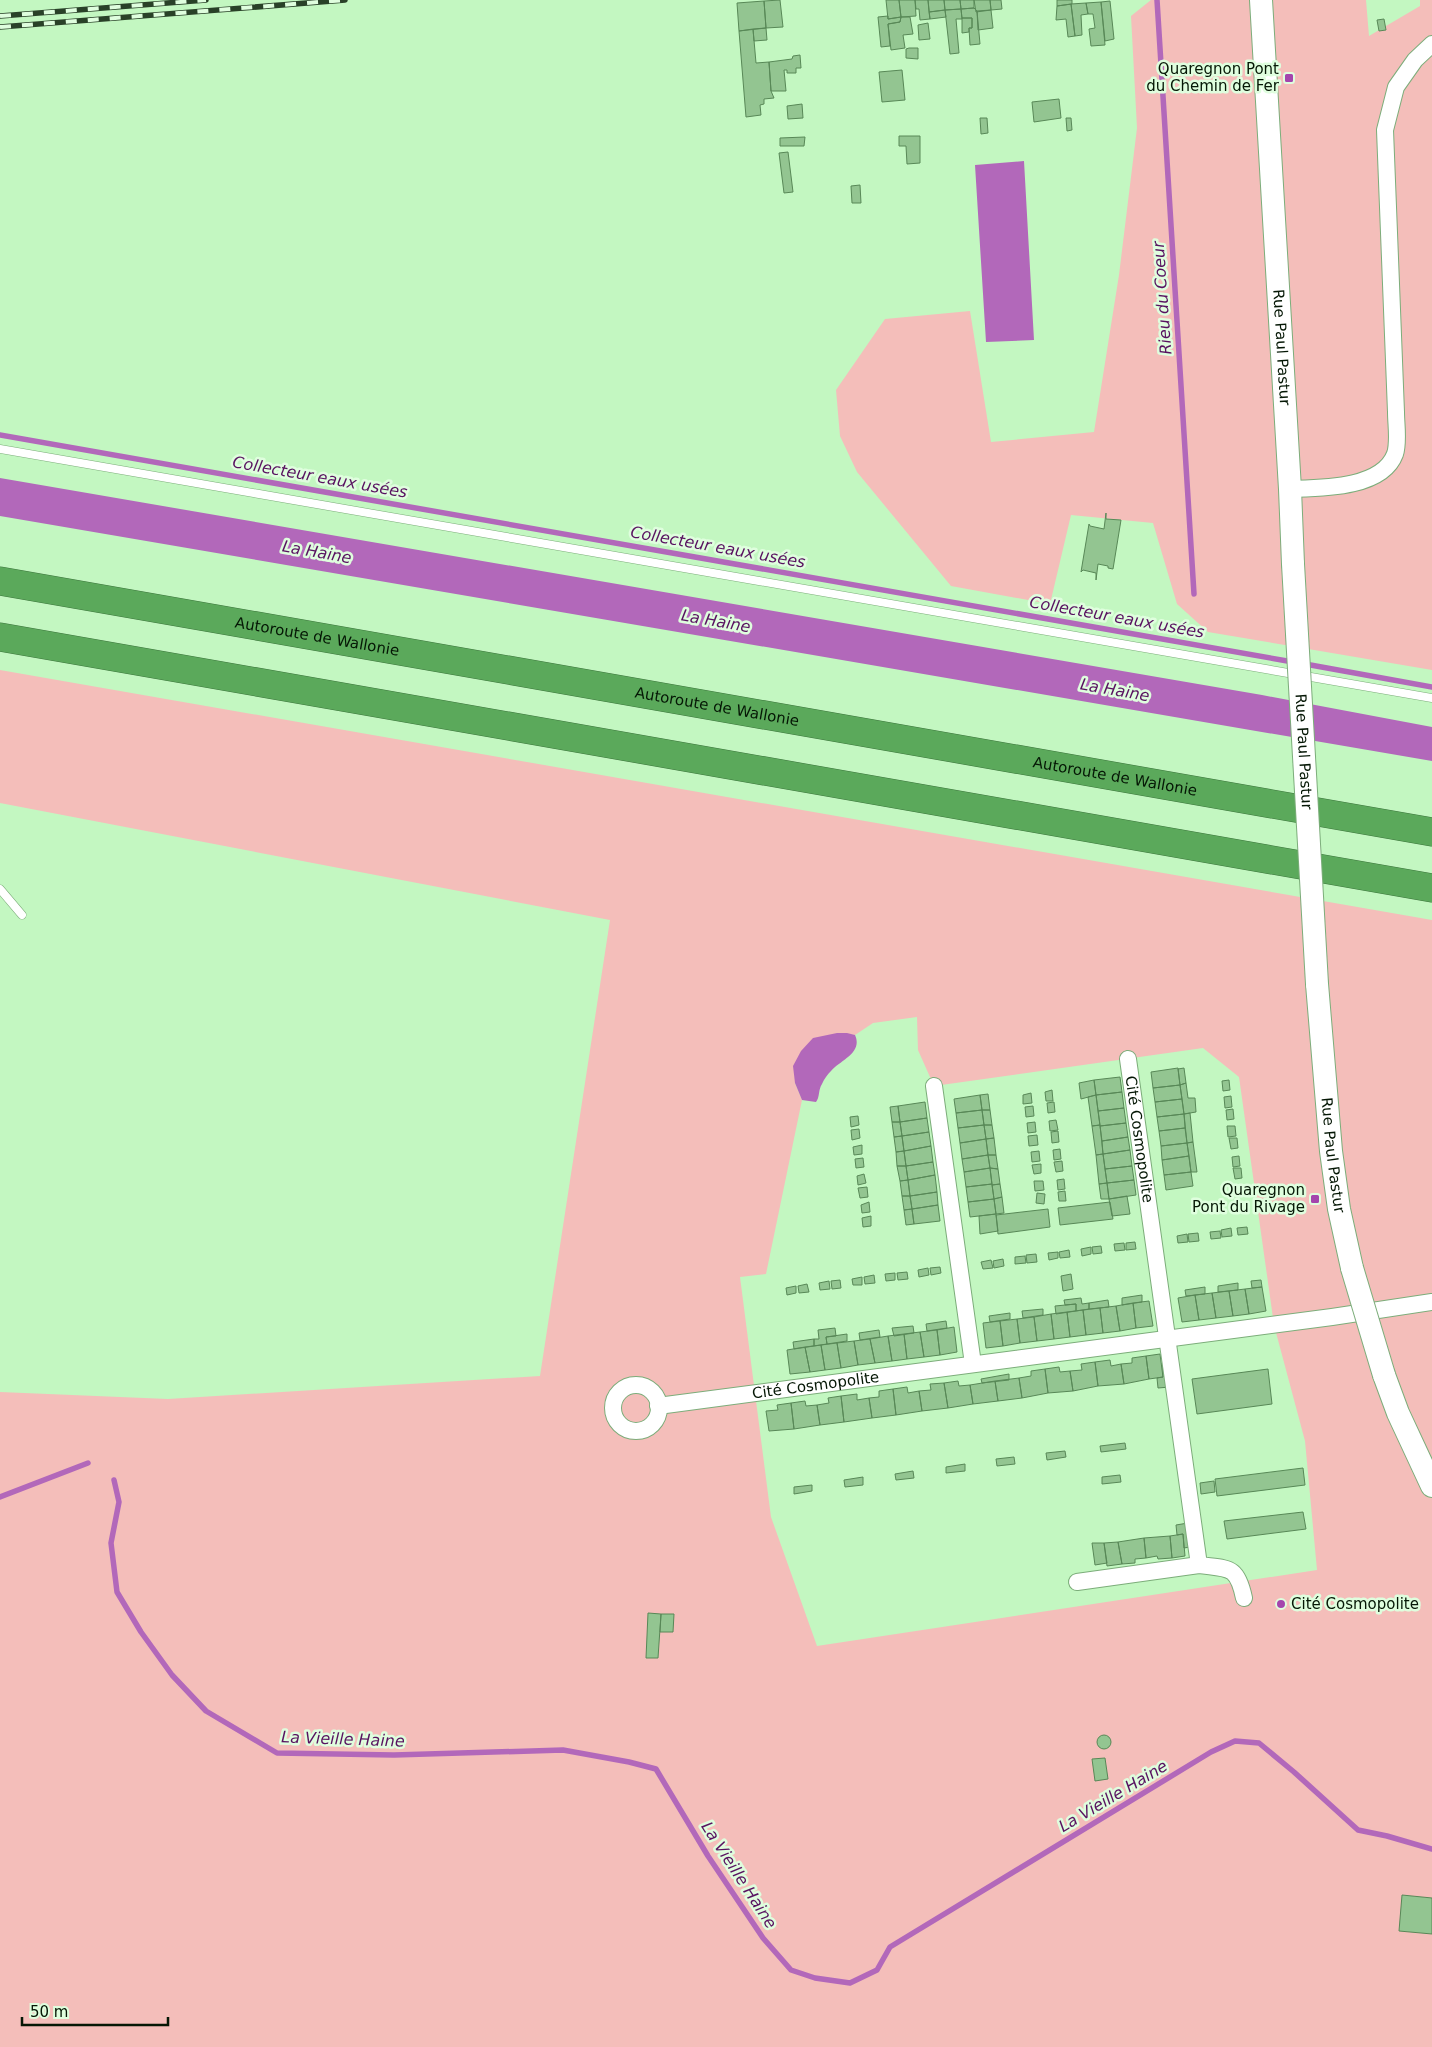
<svg xmlns="http://www.w3.org/2000/svg" width="1432" height="2047" font-family="'DejaVu Sans',sans-serif">
<style>
.green{fill:#f4beba;fill-rule:evenodd}
.water{fill:#b268ba}
.lines{fill:none;stroke-linecap:round;stroke-linejoin:round}
.stream{stroke:#b268ba;stroke-width:5.5}
.building{fill:#93c591;stroke:#588857}
.lane-casing{stroke:#7cad7a;stroke-width:9}
.street-casing{stroke:#7cad7a;stroke-width:18}
.secondary-casing{stroke:#7cad7a;stroke-width:24}
.highway-casing{stroke:#3d763d;stroke-width:29}
.lane{stroke:#fff;stroke-width:8}
.street{stroke:#fff;stroke-width:16}
.secondary{stroke:#fff;stroke-width:22}
.highway{stroke:#5ba95b;stroke-width:28}
.rail-casing{stroke:#294128;stroke-width:5.5}
.rail{stroke:#dffede;stroke-width:4;stroke-dasharray:11;stroke-linecap:butt}
.secondary-bridge-casing{stroke:#7cad7a;stroke-width:24;stroke-linecap:butt}
.secondary-bridge{stroke:#fff;stroke-width:22}
.poi-dot{fill:#a445ad;stroke:#dffede;stroke-width:2}
.labels{text-anchor:middle;dominant-baseline:central;stroke-width:5;stroke-linejoin:round;paint-order:stroke}
.poi-label{font-size:15px;fill:#051705;stroke:#dffede;text-anchor:end}
.street-label{font-size:15px;fill:#051705;stroke:#dffede}
.water-label{font-size:16px;font-style:italic;fill:#581260;stroke:#dffede}
</style>
<rect width="100%" height="100%" fill="#c3f7c1"/>
<!-- green -->
<path class="green" d="M1151,0H1366L1369,36L1420,6V0H1432V670L1208,632L1177,604L1153,523L1071,515L1050,604L951,586L857,472L840,436L836,390L885,319L970,311L991,442L1094,432L1119,275L1137,128L1131,16Z
M0,670L1432,920V2047H0V1392L168,1399L540,1376L610,920L0,803ZM917,1017L918,1050L934,1086L1203,1048L1239,1077L1274,1325L1305,1441L1317,1570L817,1646L771,1517L740,1277L766,1274L802,1100L795,1083L837,1033L855,1035L873,1023Z"/>
<!-- water -->
<path class="water" d="M1024,161L1034,340L986,342L975,165Z
M0,478L1262,695L1432,727V761L0,516Z
M837,1033H847L855,1035C863,1053 841,1060 831,1071C828,1074 824,1079 822,1084C818,1090 820,1097 816,1102L802,1100L795,1083L793,1066L801,1051L813,1038Z"/>
<g class="lines">
<!-- stream -->
<path class="stream" d="M1157,0L1194,594
M0,435L1293,662
M1305,664L1432,687
M114,1480L119,1502L111,1543L117,1592L141,1632L172,1675L206,1711L277,1753L394,1755L563,1750L629,1762L656,1769L708,1856L763,1938L791,1970L815,1978L850,1983L877,1970L890,1947L1211,1752L1235,1741L1259,1743L1294,1772L1358,1830L1387,1836L1432,1849
M0,1497L88,1463"/>
</g>
<!-- building -->
<path class="building" d="M780,0L783,27L766,28L764,1Z
M886,0H899L901,17L888,19Z
M899,0H915L916,16L901,17Z
M915,0H928L930,19L920,20L919,9H916Z
M928,0H944L945,10L929,12Z
M944,0H960L961,9L945,10Z
M960,0H974V8L961,9Z
M974,0H990L991,10L976,12Z
M990,0H1001L1002,9L991,10Z
M1057,0H1072V4L1057,6Z
M764,1L766,28L739,31L737,3Z
M1110,1L1114,39L1105,41L1101,2Z
M1101,2L1105,45L1091,46L1089,29L1095,28L1093,14H1088L1086,3Z
M1086,3L1088,14L1081,15L1082,35L1075,36L1071,4Z
M1071,4L1075,36L1068,37L1066,19L1056,20L1057,6Z
M974,8L977,11L980,44L970,45L969,28H972V18H962L961,9Z
M961,9L962,19H956L959,53L950,54L945,10Z
M945,10L946,17L930,19L929,12Z
M991,10L993,28L978,30L977,11Z
M888,16V19L901,17L900,22L888,24L890,46L881,47L878,17Z
M901,17H910L913,34L903,35L905,48L891,50L888,24L900,22Z
M962,18H972V28H969V32L962,33Z
M1384,19L1386,30L1379,31L1377,20Z
M928,23L930,39L919,40L918,25Z
M766,28L767,40L754,41L753,29Z
M753,29L756,63L769,62L771,91L774,98L764,99V104L760,105L761,115L746,117L739,31Z
M909,48H918V59L906,58V49Z
M800,55L801,68H796V73H787V70H784L786,91H771L769,62L792,59L793,56Z
M902,70L905,100L882,102L879,72Z
M1059,99L1061,118L1034,122L1032,102Z
M802,104L803,118L788,119L787,106Z
M980,118H987L988,133L981,134Z
M1066,118H1071L1072,130L1067,131Z
M899,136H920V163L907,164L906,146H899Z
M805,137L804,146H780V138Z
M788,152L793,192L784,193L779,153Z
M860,185L861,203H852L851,186Z
M1106,513V519L1121,520L1113,569L1108,568V566L1098,564L1096,580V573L1083,570L1081,572L1089,524L1090,526L1104,529Z
M1178,1068L1180,1085L1153,1088L1151,1072Z
M1184,1068L1186,1083L1180,1085L1178,1069Z
M1120,1077L1122,1092L1096,1095L1094,1080Z
M1094,1080L1096,1095L1081,1099L1079,1083Z
M1229,1080L1230,1090L1223,1091L1222,1081Z
M1186,1083L1188,1098H1195L1196,1112L1184,1114L1180,1085Z
M1180,1085L1182,1099L1155,1102L1153,1088Z
M1052,1090L1053,1101H1046L1045,1092Z
M1122,1092L1124,1108L1098,1111L1096,1095Z
M1031,1093L1032,1103L1023,1104V1095Z
M988,1094L990,1110H982L980,1095Z
M980,1095L982,1110L956,1113L954,1099Z
M1096,1095L1100,1125L1092,1126L1088,1097Z
M1231,1096L1232,1107L1225,1108L1224,1097Z
M1182,1099L1184,1114L1157,1117L1155,1102Z
M925,1102L927,1118L900,1122L898,1106Z
M1054,1102L1055,1112L1048,1113L1047,1103Z
M898,1106L900,1122H892L890,1107Z
M1033,1106L1034,1116L1026,1117L1025,1107Z
M1124,1108L1126,1123L1100,1126L1098,1111Z
M1233,1109L1234,1119L1227,1120L1226,1110Z
M982,1110L984,1125L958,1128L956,1113Z
M982,1110H990L992,1125H984Z
M1190,1113L1193,1142L1187,1143L1184,1114Z
M1184,1114L1185,1128L1159,1131L1157,1117Z
M858,1116L859,1125L851,1127L850,1117Z
M927,1118L929,1132L902,1136L900,1122Z
M1056,1120L1058,1130L1050,1131L1049,1121Z
M892,1122H900L902,1136L894,1137Z
M1035,1122L1036,1132L1028,1133L1027,1123Z
M1126,1123L1128,1137L1102,1141L1100,1126Z
M984,1125L986,1139L960,1143L958,1128Z
M984,1125H992L994,1138L986,1139Z
M1100,1125L1103,1154L1096,1155L1092,1126Z
M1227,1126H1235L1236,1136L1228,1137Z
M1185,1128L1187,1143L1161,1146L1159,1131Z
M859,1129L860,1138L852,1140L851,1130Z
M1058,1131L1059,1142L1052,1143L1051,1132Z
M929,1132L931,1146L904,1151L902,1136Z
M1037,1135L1038,1145L1029,1146L1028,1136Z
M902,1136L904,1151L896,1152L894,1137Z
M1128,1137L1130,1150L1103,1154L1102,1141Z
M994,1138L996,1155H988L986,1139Z
M1229,1138H1237L1238,1148L1231,1149Z
M986,1139L988,1155L962,1159L960,1143Z
M1193,1142L1197,1172H1191L1187,1143Z
M1187,1143L1189,1156L1162,1160L1161,1146Z
M862,1145V1154L854,1155L853,1147Z
M931,1146L933,1162L906,1166L904,1151Z
M1060,1149L1061,1159L1054,1160L1053,1150Z
M1130,1150L1132,1166L1105,1169L1103,1154Z
M904,1151L906,1166H897L896,1152Z
M1039,1151L1040,1161L1032,1162L1031,1152Z
M1103,1154L1107,1183L1099,1184L1096,1155Z
M988,1155L990,1168L964,1172L962,1159Z
M988,1155H996L998,1169L990,1168Z
M1189,1156L1191,1172L1164,1175L1162,1160Z
M1239,1156L1240,1166L1233,1167L1232,1157Z
M863,1158L864,1167L856,1168L855,1159Z
M1062,1161L1063,1171L1056,1172L1054,1162Z
M933,1162L935,1175L908,1180L906,1166Z
M1041,1164V1173L1034,1174L1032,1165Z
M897,1166H906L908,1180L900,1181Z
M1132,1166L1134,1180L1107,1183L1105,1169Z
M990,1168L992,1184L966,1187L964,1172Z
M990,1168L998,1169L1000,1184L992,1185Z
M1233,1168H1241L1242,1178L1235,1179Z
M1191,1172L1193,1186L1166,1190L1164,1175Z
M864,1174L866,1183L858,1185L857,1176Z
M935,1175L937,1192L910,1196L908,1180Z
M1064,1179L1065,1189L1058,1190L1057,1180Z
M908,1180L910,1196H902L900,1181Z
M1134,1180L1136,1195L1109,1199L1107,1183Z
M1034,1181H1043L1044,1190L1035,1191Z
M1107,1183L1109,1199H1101L1099,1184Z
M992,1184L994,1199L968,1202L966,1187Z
M1000,1184L1002,1197L994,1199L992,1185Z
M867,1187L868,1197L860,1198L858,1188Z
M1065,1191L1066,1201H1059L1058,1192Z
M937,1192L938,1205L912,1209L910,1196Z
M1037,1193L1045,1194L1044,1204L1036,1203Z
M902,1196H910L912,1209L904,1210Z
M1127,1196L1130,1214L1112,1216L1109,1199Z
M1002,1197L1004,1213L996,1214L994,1199Z
M994,1199L996,1214L970,1217L968,1202Z
M869,1202L870,1212L862,1213L861,1205Z
M1110,1202L1113,1219L1060,1225L1058,1208Z
M938,1205L940,1221L914,1224L912,1209Z
M912,1209L914,1224L906,1225L904,1210Z
M1048,1209L1050,1227L998,1234L996,1215Z
M996,1214L998,1231L980,1234L979,1216Z
M871,1216V1226L863,1227L862,1218Z
M1247,1227L1248,1234L1238,1235L1237,1228Z
M1231,1228L1232,1236L1222,1237L1221,1230Z
M1220,1231L1221,1238L1211,1239L1210,1232Z
M1198,1233L1199,1241L1189,1242L1188,1234Z
M1187,1234L1188,1242L1178,1243L1177,1236Z
M1135,1242L1136,1249L1126,1250V1243Z
M1124,1243L1125,1250L1115,1251L1114,1244Z
M1101,1246L1102,1253L1093,1254L1092,1247Z
M1091,1247V1254L1082,1256L1081,1249Z
M1069,1250L1070,1257L1060,1258L1059,1252Z
M1058,1252V1258L1049,1260L1048,1253Z
M1036,1254L1037,1262L1027,1263L1026,1255Z
M1025,1256L1026,1263L1015,1264V1257Z
M1003,1259L1004,1266L994,1268L993,1261Z
M991,1260L993,1268L983,1269L981,1262Z
M940,1267L941,1273L931,1275L930,1268Z
M928,1268L929,1275L919,1277L918,1270Z
M907,1272L908,1279L898,1280L897,1273Z
M895,1273V1280L886,1281L885,1274Z
M1071,1274L1073,1289L1063,1291L1061,1276Z
M874,1275L875,1283L865,1284L864,1277Z
M862,1277V1285H853L852,1279Z
M840,1280L841,1288L832,1289L831,1281Z
M1261,1280L1262,1287L1252,1288L1251,1281Z
M829,1281L830,1289L820,1290L819,1283Z
M1238,1283V1290L1218,1292V1286Z
M807,1284L809,1292L799,1293L798,1286Z
M796,1286V1293L787,1295L786,1288Z
M1205,1287V1294L1186,1296L1185,1290Z
M1262,1287L1266,1311L1249,1314L1245,1289Z
M1245,1289L1249,1314L1233,1316L1229,1291Z
M1229,1291L1233,1316L1216,1318L1212,1293Z
M1212,1293L1216,1318L1199,1320L1195,1295Z
M1142,1295V1302L1122,1305V1298Z
M1195,1295L1199,1320L1182,1322L1178,1298Z
M1081,1298L1082,1304L1089,1303V1309L1076,1311V1304L1065,1305L1064,1300Z
M1108,1300L1109,1307L1089,1309V1303Z
M1149,1301L1153,1326L1136,1328L1133,1303Z
M1133,1303L1136,1328L1120,1331L1116,1306Z
M1076,1304V1311L1056,1314L1055,1306Z
M1116,1306L1120,1331L1103,1333L1100,1308Z
M1100,1308L1103,1333L1086,1335L1083,1310Z
M1043,1309V1315L1023,1318L1022,1311Z
M1083,1310L1086,1335L1070,1337L1067,1312Z
M1067,1312L1070,1337L1054,1339L1051,1314Z
M1010,1313V1319L990,1322L989,1316Z
M1051,1314L1054,1339L1037,1341L1034,1317Z
M1034,1317L1037,1341L1020,1343L1017,1319Z
M1017,1319L1020,1343L1003,1346L1000,1321Z
M946,1321L947,1328L927,1331L926,1324Z
M1000,1321L1003,1346L986,1348L983,1323Z
M913,1326L914,1333L894,1336L892,1328Z
M954,1327L957,1352L940,1355L937,1330Z
M835,1328L836,1336L826,1337L827,1344L814,1346V1339H819L818,1330Z
M879,1330L880,1337L860,1340L859,1333Z
M937,1330L940,1355L924,1357L920,1332Z
M920,1332L924,1357L907,1359L904,1334Z
M847,1334V1341L827,1344L826,1337Z
M904,1334L907,1359L892,1361L888,1336Z
M888,1336L892,1361L875,1363L870,1339Z
M814,1339V1346L794,1349L793,1342Z
M870,1339L875,1363L858,1365L854,1341Z
M854,1341L858,1365L841,1368L837,1343Z
M837,1343L841,1368L825,1370L821,1345Z
M821,1345L825,1370L810,1372L805,1347Z
M805,1347L810,1372L790,1374L787,1350Z
M1160,1354L1163,1377L1149,1379L1146,1356Z
M1146,1356L1149,1379L1124,1384L1121,1364L1132,1363V1358Z
M1110,1360L1111,1366L1121,1364L1124,1384L1098,1386L1095,1362Z
M1095,1362L1098,1386L1073,1391L1070,1371L1082,1370L1081,1364Z
M1162,1363H1167L1170,1387L1158,1388L1157,1378L1163,1377Z
M1059,1367L1060,1372L1070,1371L1073,1391L1048,1393L1045,1369Z
M1045,1369L1048,1393L1022,1398L1019,1378L1031,1376V1371Z
M1268,1369L1272,1404L1197,1414L1192,1379Z
M1009,1374V1380L982,1383L981,1379Z
M1019,1378L1022,1398L998,1401L995,1381Z
M958,1381L959,1386L970,1385L973,1404L948,1408L944,1383Z
M995,1381L998,1401L973,1404L970,1385Z
M944,1383L948,1408L922,1411L919,1391L931,1390L930,1384Z
M907,1387L908,1393L919,1391L922,1411L896,1415L893,1389Z
M893,1389L896,1415L872,1418L869,1398L879,1397V1391Z
M857,1394V1400L869,1398L872,1418L844,1422L841,1396Z
M841,1396L844,1422L820,1425L817,1405L829,1403L828,1398Z
M805,1401L806,1406L817,1405L820,1425L794,1429L791,1403Z
M791,1403L794,1429L769,1431L766,1411L778,1410L777,1405Z
M1125,1443L1126,1449L1101,1452L1100,1446Z
M1065,1451L1066,1457L1047,1460L1046,1453Z
M1014,1457L1015,1464L997,1466L996,1459Z
M965,1464V1471L946,1473V1467Z
M1303,1468L1305,1485L1217,1496L1215,1479Z
M913,1471L914,1478L896,1480L895,1474Z
M1120,1475L1121,1482L1102,1484V1477Z
M863,1477V1485L845,1487L844,1480Z
M1214,1481L1215,1492L1201,1494L1200,1483Z
M812,1485V1491L794,1494V1487Z
M1303,1512L1306,1529L1227,1539L1224,1521Z
M1188,1523L1190,1547L1184,1548L1183,1534L1177,1535L1176,1525Z
M1183,1534L1185,1556L1172,1558L1170,1536Z
M1170,1536L1172,1558L1158,1559L1157,1556L1146,1558L1144,1538Z
M1144,1538L1146,1558L1135,1559V1563L1122,1564L1118,1542Z
M1118,1542L1122,1564L1107,1566L1104,1543Z
M1092,1543H1104L1107,1563L1095,1565Z
M648,1613L661,1614L658,1658H646Z
M661,1614H674L673,1632H660Z
M1097 1742a7 7 0 1 1 14 0a7 7 0 1 1-14 0Z
M1105,1758L1108,1779L1095,1781L1092,1759Z
M1402,1895L1432,1898V1934L1399,1931Z"/>
<g class="lines">
<defs>
<path id="lane" d="M0,449L1432,698
M0,889L22,915"/>
<g id="street">
<path d="M1290,489C1320,488 1382,489 1395,454C1399,442 1396,425 1396,412L1385,130L1396,87L1415,60L1432,44"/>
<path id="s1" d="M1128,1059L1199,1565C1229,1569 1237,1565 1244,1598"/>
<path d="M934,1086L973,1364"/>
<circle cx="636" cy="1408" r="23"/>
<path id="s2" d="M658,1406L1332,1317L1432,1302"/>
<path d="M1077,1582L1199,1565"/>
</g>
<g id="secondary">
<path id="s3" d="M1261,0L1290,489L1293,564"/>
<path id="s4" d="M1317,984L1331,1151L1339,1209L1352,1268"/>
<path d="M1384,1375L1398,1413L1432,1486"/>
</g>
<g id="highway">
<path id="s5" d="M0,581L1432,832"/>
<path d="M0,637L1432,888"/>
</g>
</defs>
<!-- lane casing -->
<use href="#lane" class="lane-casing"/>
<!-- street casing -->
<use href="#street" class="street-casing"/>
<!-- secondary casing -->
<use href="#secondary" class="secondary-casing"/>
<!-- highway casing -->
<use href="#highway" class="highway-casing"/>
<!-- lane -->
<use href="#lane" class="lane"/>
<!-- street -->
<use href="#street" class="street"/>
<!-- secondary -->
<use href="#secondary" class="secondary"/>
<!-- highway -->
<use href="#highway" class="highway"/>
<defs>
<path id="rail" d="M0,16L206,0
M0,27L345,0"/>
</defs>
<!-- rail casing -->
<use href="#rail" class="rail-casing"/>
<!-- rail -->
<use href="#rail" class="rail"/>
<defs>
<g id="secondary-bridge">
<path id="s6" d="M1293,564L1317,984"/>
<path d="M1352,1268L1384,1375"/>
</g>
</defs>
<!-- secondary-bridge casing -->
<use href="#secondary-bridge" class="secondary-bridge-casing"/>
<!-- secondary-bridge -->
<use href="#secondary-bridge" class="secondary-bridge"/>
</g>
<!-- markers -->
<g class="poi-dot">
<rect x="1284" y="73" width="10" height="10" rx="2.5"/>
<rect x="1310" y="1194" width="10" height="10" rx="2.5"/>
<circle cx="1281" cy="1604" r="5"/>
</g>
<g class="labels">
<!-- poi labels -->
<g class="poi-label">
<text x="1279" y="69">Quaregnon Pont<tspan x="1279" dy="17">du Chemin de Fer</tspan></text>
<text x="1305" y="1190">Quaregnon<tspan x="1305" dy="17">Pont du Rivage</tspan></text>
<text x="1291" y="1604" text-anchor="start">Cité Cosmopolite</text>
</g>
<!-- street labels -->
<g class="street-label">
<text stroke="none"><textPath href="#s3" startOffset="348">Rue Paul Pastur</textPath></text>
<text stroke="none"><textPath href="#s5" startOffset="322">Autoroute de Wallonie</textPath></text>
<text stroke="none"><textPath href="#s5" startOffset="728">Autoroute de Wallonie</textPath></text>
<text stroke="none"><textPath href="#s6" startOffset="188">Rue Paul Pastur</textPath></text>
<text stroke="none"><textPath href="#s5" startOffset="1132">Autoroute de Wallonie</textPath></text>
<text stroke="none"><textPath href="#s1" startOffset="81">Cité Cosmopolite</textPath></text>
<text stroke="none"><textPath href="#s4" startOffset="172">Rue Paul Pastur</textPath></text>
<text stroke="none"><textPath href="#s2" startOffset="159">Cité Cosmopolite</textPath></text>
</g>
<!-- water labels -->
<g class="water-label">
<text transform="translate(1162 298) rotate(-94)">Rieu du Coeur</text>
<text transform="translate(320 477) rotate(10)">Collecteur eaux usées</text>
<text transform="translate(718 547) rotate(10)">Collecteur eaux usées</text>
<text transform="translate(317 552) rotate(10)">La Haine</text>
<text transform="translate(1117 617) rotate(10)">Collecteur eaux usées</text>
<text transform="translate(716 621) rotate(10)">La Haine</text>
<text transform="translate(1115 690) rotate(10)">La Haine</text>
<text transform="translate(343 1739) rotate(2)">La Vieille Haine</text>
<text transform="translate(1113 1796) rotate(-31)">La Vieille Haine</text>
<text transform="translate(739 1875) rotate(57)">La Vieille Haine</text>
</g>
</g>
<!-- scale -->
<path d="M22 2017v8h146v-8" fill="none" stroke="#051705" stroke-width="2.5"/>
<text x="30" y="2017" font-size="15" fill="#051705" stroke="#dffede" stroke-width="4" paint-order="stroke">50 m</text>
</svg>
